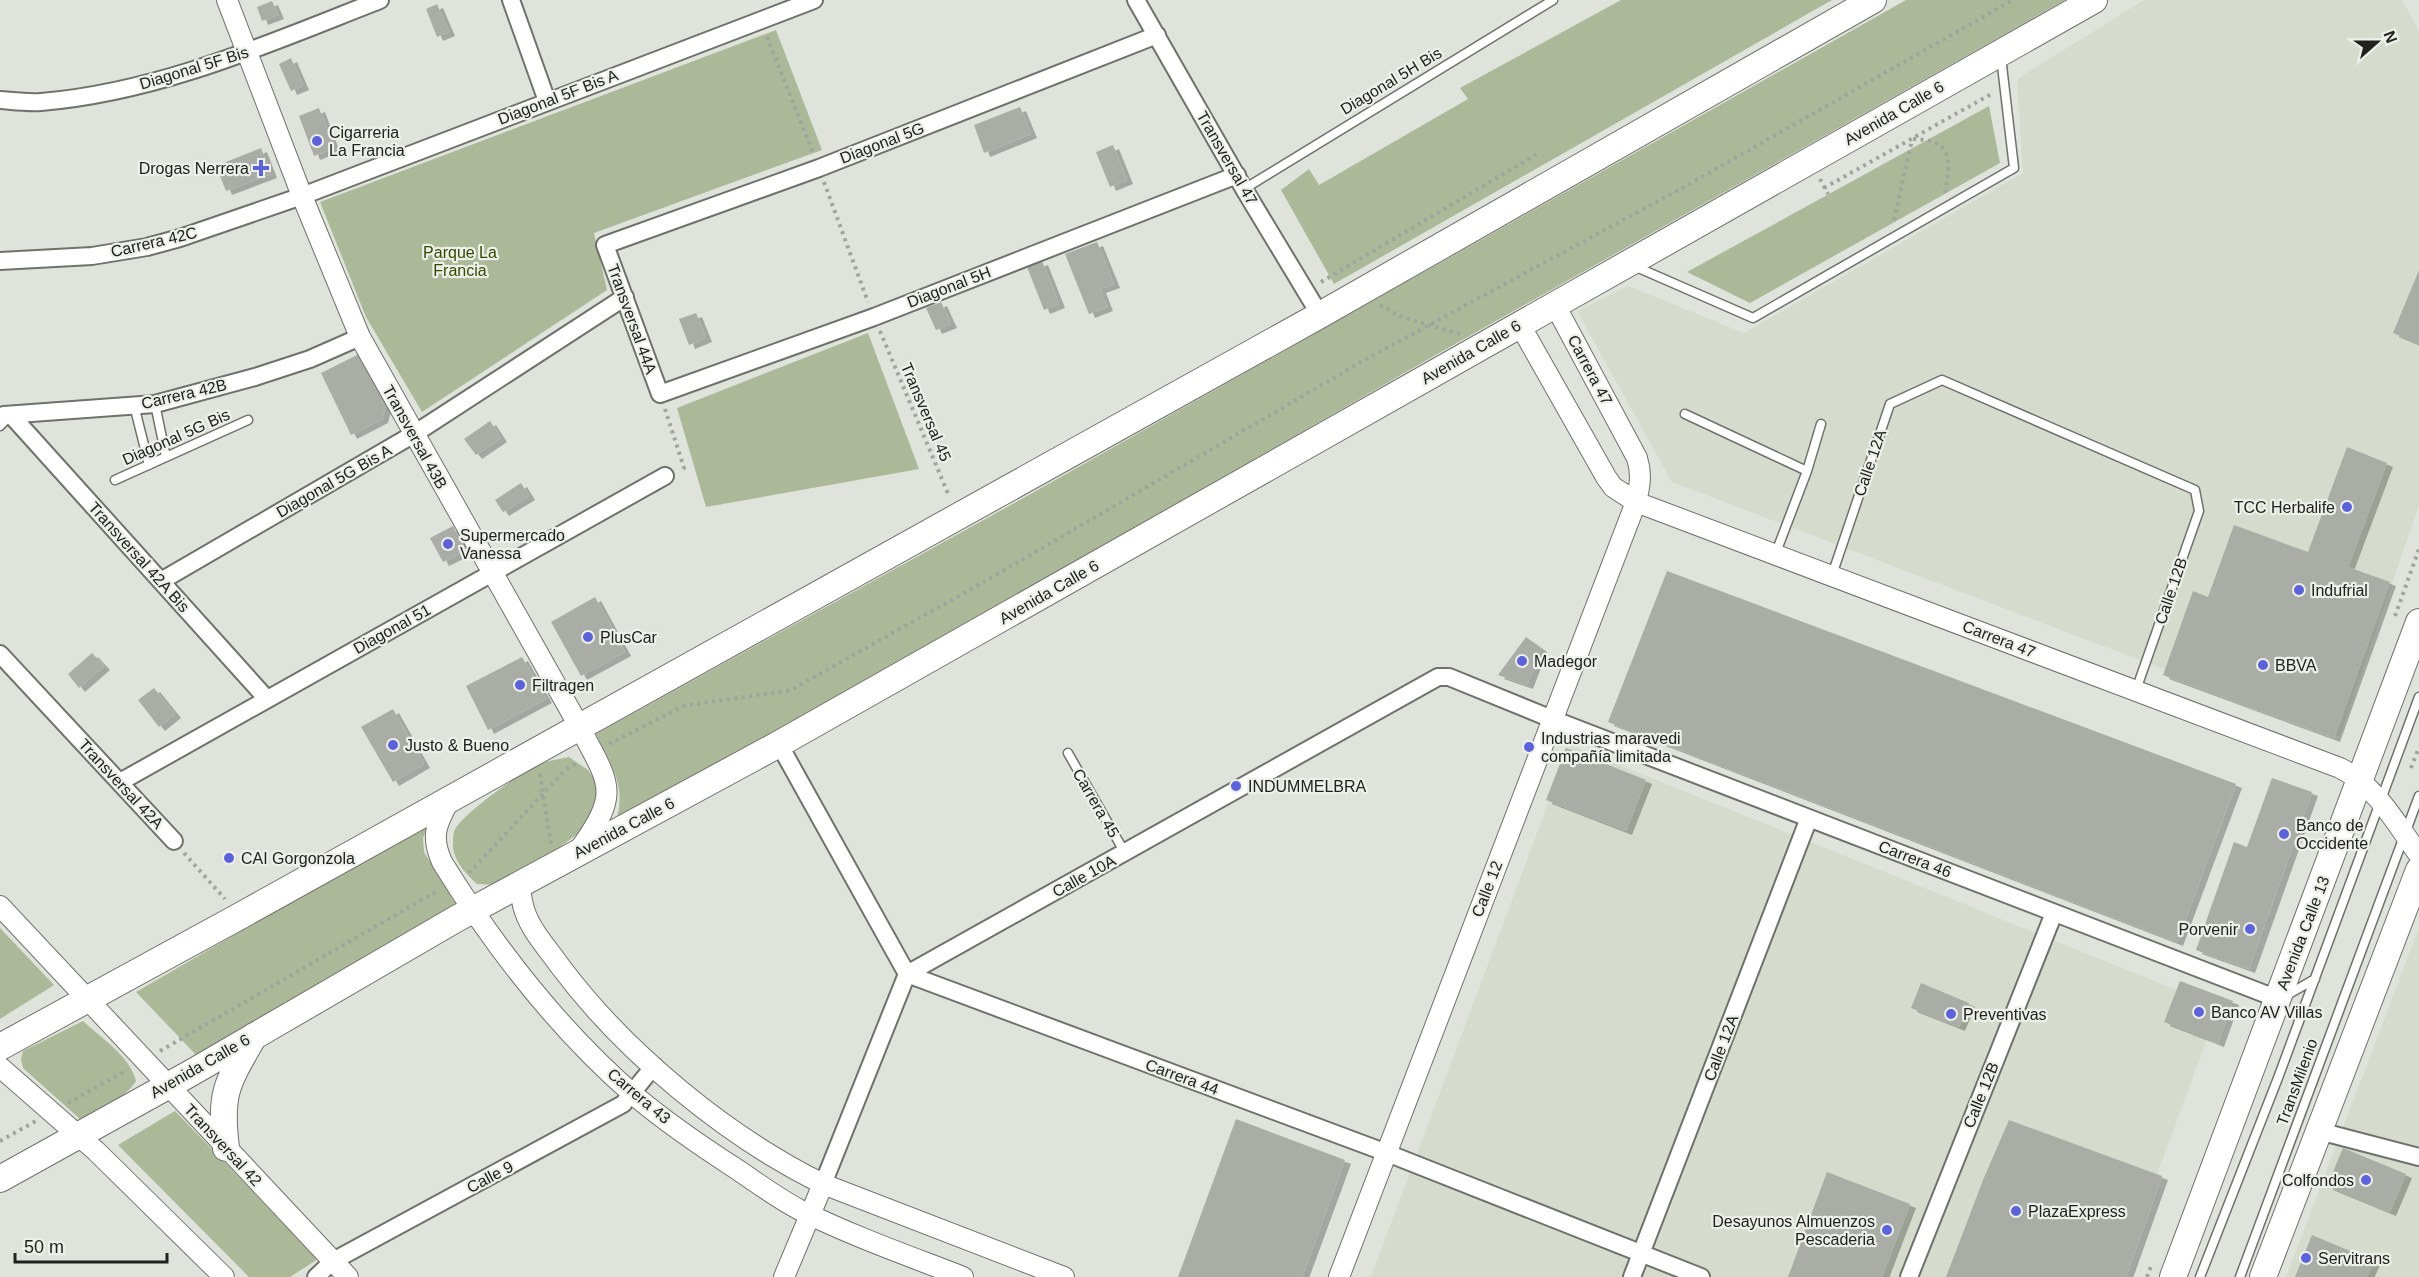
<svg xmlns="http://www.w3.org/2000/svg" width="2419" height="1277" font-family="Helvetica,sans-serif">
<style>
.built{fill:#d5dccd}
.green{fill:#abb998}
.building{fill:#aaada6;filter:url(#shadow)}
.lines{fill:none;stroke-linecap:round;stroke-linejoin:round}
.service-casing{stroke:#6f716b;stroke-width:11}
.minor-casing{stroke:#6f716b;stroke-width:20}
.tertiary-casing{stroke:#6f716b;stroke-width:22}
.primary-casing{stroke:#6f716b;stroke-width:28}
.path{stroke:#a1a39e;stroke-width:4;stroke-dasharray:3 4.5;stroke-linecap:butt}
.service{stroke:#fff;stroke-width:8}
.minor{stroke:#fff;stroke-width:16}
.tertiary{stroke:#fff;stroke-width:20}
.primary{stroke:#fff;stroke-width:26}
.poi-dot{fill:#5b62da;stroke:#edf0e9;stroke-width:2}
.labels{text-anchor:middle;dominant-baseline:central;stroke-width:4.5;stroke-linejoin:round;paint-order:stroke}
.street-label{font-size:16px;fill:#212220;stroke:#edf0e9}
.poi-label{font-size:16px;fill:#212220;stroke:#edf0e9;text-anchor:start}
.park-label{font-size:16px;fill:#354a00;stroke:#edf0e9}
</style>
<defs>
<filter id="shadow"><feDropShadow dx="6" dy="4" stdDeviation="0" flood-color="#0004"/></filter>
</defs>
<rect width="100%" height="100%" fill="#e0e3dc"/>
<!-- built -->
<path class="built" d="M2144,0H2402L2419,31V505L2340,736L1672,482L1577,311L1628,286L1744,333L2023,173L2017,79Z
M1570,745L2219,1007L2119,1277H1371Z
M2419,928V1277H2286Z"/>
<!-- green -->
<path class="green" d="M1621,0H1832L1334,284L1281,190L1309,169L1319,185L1468,99L1460,88Z
M1906,0H2065L1434,356L767,738L617,817C626,784 610,763 596,734L1027,496Z
M776,30L822,150L594,233L607,290L422,412L366,317L320,202Z
M1989,106L2000,163L1750,303L1687,272Z
M868,333L919,469L706,507L677,408Z
M569,757L588,770L597,783V811L581,831L537,865L497,885L477,884C461,869 449,856 454,832C457,818 518,775 533,767C543,761 557,760 569,757Z
M429,822L423,838L424,852L456,905L199,1058L136,992Z
M0,928L54,985L0,1019Z
M83,1021C100,1037 131,1057 136,1081C124,1100 100,1108 80,1119L23,1068L21,1059L23,1051Z
M175,1111L318,1259L290,1277H249L118,1145Z"/>
<!-- building -->
<path class="building" d="M272,1L278,15L262,21L257,7Z
M437,4L449,32L437,37L426,9Z
M291,58L303,86L291,91L279,64Z
M1020,107L1031,134L984,153L974,125Z
M319,108L334,148L314,156L299,116Z
M1113,145L1127,180L1110,187L1096,152Z
M261,148L271,174L226,191L216,166Z
M1097,242L1114,284L1100,289L1107,307L1089,314L1065,254Z
M1042,261L1059,304L1044,310L1027,267Z
M2419,270V344L2393,333Z
M941,302L951,324L936,330L926,308Z
M696,313L706,338L689,345L679,319Z
M361,353L386,404L382,419L351,435L321,373Z
M490,421L501,438L476,455L464,439Z
M2347,447L2387,463L2348,567L2390,582L2334,738L2163,675L2193,591L2208,597L2234,525L2308,552Z
M521,483L529,496L503,512L495,500Z
M453,526L466,551L443,562L430,538Z
M1667,571L2236,784L2177,942L1608,722Z
M595,597L625,652L581,676L551,622Z
M1526,637L1541,648L1527,685L1498,675Z
M92,653L104,666L79,688L68,674Z
M522,657L546,699L488,730L466,686Z
M154,688L175,714L159,727L138,700Z
M393,709L424,764L393,782L361,727Z
M1566,748L1646,780L1626,831L1546,800Z
M2272,778L2312,792L2249,969L2196,950L2234,842L2247,847Z
M2180,981L2233,1001L2218,1043L2164,1022Z
M1921,983L1969,1003L1959,1027L1911,1008Z
M1236,1119L1345,1160L1302,1277H1178Z
M2009,1120L2162,1176L2126,1277H1946L1983,1180Z
M2343,1148L2406,1174L2390,1212L2327,1186Z
M1827,1172L1910,1204L1882,1277H1788Z
M2312,1235L2374,1261L2367,1277H2295Z"/>
<g class="lines">
<defs>
<path id="service" d="M1244,189L1553,0
M1634,266L1753,318L2014,168L2001,57
M155,404L166,457
M134,405L149,465
M1685,414L1807,471
M0,426L11,415
M115,480L248,420
M1775,555L1807,471L1821,424
M1832,575L1890,404L1942,380L2195,490L2199,511L2136,690
M1068,753L1125,853
M2287,995L2315,979
M2200,1277L2278,1078L2419,697
M2240,1277L2419,796"/>
<path id="minor" d="M511,0L547,101
M1136,0L1244,189L1320,315
M1157,35L819,168L605,245L660,394L874,317L1237,175
M0,100C13,101 28,103 41,102C160,92 270,43 380,0
M0,261L92,256L147,247L180,238L302,196L814,0
M4,415L155,404L255,377L310,359L360,337
M11,415L267,699
M161,581L414,434L625,297
M0,654L174,841
M779,744L907,974L1387,1153L1701,1277
M120,782L665,476
M2319,1131L2419,1157
M823,1184L907,974L1438,677H1449L1552,719L2278,999
M316,1277L333,1261L623,1104L654,1066
M1632,1277L1809,818
M1909,1277L2054,913"/>
<path id="tertiary" d="M227,0L302,196L360,337L579,726C610,785 621,792 579,850
M1520,325L1606,477L1613,487L1636,502L2340,768C2376,786 2396,823 2419,855
M450,799C437,823 430,835 442,862C495,948 559,1030 635,1096C666,1122 701,1146 735,1168C756,1182 777,1198 800,1210C852,1236 909,1256 963,1277
M519,885C521,894 522,904 525,912C532,932 548,949 560,966C624,1052 727,1137 823,1184L1064,1277
M0,906L348,1277
M0,1067L96,1151L224,1277
M784,1277L823,1184
M1339,1277L1636,502C1640,485 1642,474 1637,458L1555,305"/>
<path id="primary" d="M0,1047L240,916L1320,315L1873,0
M226,1148C219,1093 227,1083 254,1036
M0,1179L191,1073L456,919L779,744L2094,0
M2173,1277L2419,622
M2263,1277L2419,870"/>
</defs>
<!-- service casing -->
<use href="#service" class="service-casing"/>
<!-- minor casing -->
<use href="#minor" class="minor-casing"/>
<!-- tertiary casing -->
<use href="#tertiary" class="tertiary-casing"/>
<!-- primary casing -->
<use href="#primary" class="primary-casing"/>
<!-- path -->
<path class="path" d="M767,37L813,153
M1913,139C1955,140 1950,161 1945,193
M1820,179L1828,194
M824,182L868,302
M1824,188L1993,93
M1894,220L1912,140
M1321,282L1537,154
M1380,305L1402,317L1460,334
M880,331L949,496
M665,409L684,468L680,470
M2395,616L2419,549
M609,744L683,706L791,690L989,579L1368,358L1684,187L2013,0
M2411,768L2419,747
M540,774L551,844
M184,853L225,899
M469,873L566,769L577,763
M160,1051L439,890
M68,1103L127,1070
M0,1141L36,1121
M2147,1277L2151,1266"/>
<!-- service -->
<use href="#service" class="service"/>
<!-- minor -->
<use href="#minor" class="minor"/>
<!-- tertiary -->
<use href="#tertiary" class="tertiary"/>
<!-- primary -->
<use href="#primary" class="primary"/>
</g>
<!-- markers -->
<g class="poi-dot">
<circle cx="317" cy="141" r="6"/>
<path d="M258 159h6v6h6v6h-6v6h-6v-6h-6v-6h6z"/>
<circle cx="2347" cy="507" r="6"/>
<circle cx="448" cy="544" r="6"/>
<circle cx="2299" cy="590" r="6"/>
<circle cx="588" cy="637" r="6"/>
<circle cx="1522" cy="661" r="6"/>
<circle cx="2263" cy="665" r="6"/>
<circle cx="520" cy="685" r="6"/>
<circle cx="393" cy="745" r="6"/>
<circle cx="1529" cy="747" r="6"/>
<circle cx="1236" cy="786" r="6"/>
<circle cx="2284" cy="834" r="6"/>
<circle cx="229" cy="858" r="6"/>
<circle cx="2250" cy="929" r="6"/>
<circle cx="2199" cy="1012" r="6"/>
<circle cx="1951" cy="1014" r="6"/>
<circle cx="2366" cy="1180" r="6"/>
<circle cx="2016" cy="1211" r="6"/>
<circle cx="1887" cy="1230" r="6"/>
<circle cx="2306" cy="1258" r="6"/>
</g>
<g class="labels">
<!-- street labels -->
<g class="street-label">
<text transform="translate(194 68) rotate(-17)">Diagonal 5F Bis</text>
<text transform="translate(1391 81) rotate(-31)">Diagonal 5H Bis</text>
<text transform="translate(558 97) rotate(-21)">Diagonal 5F Bis A</text>
<text transform="translate(1894 113) rotate(-30)">Avenida Calle 6</text>
<text transform="translate(882 143) rotate(-21)">Diagonal 5G</text>
<text transform="translate(1227 158) rotate(60)">Transversal 47</text>
<text transform="translate(154 242) rotate(-13)">Carrera 42C</text>
<text transform="translate(949 287) rotate(-21)">Diagonal 5H</text>
<text transform="translate(632 319) rotate(70)">Transversal 44A</text>
<text transform="translate(1471 352) rotate(-30)">Avenida Calle 6</text>
<text transform="translate(1590 370) rotate(62)">Carrera 47</text>
<text transform="translate(184 394) rotate(-13)">Carrera 42B</text>
<text transform="translate(926 412) rotate(67)">Transversal 45</text>
<text transform="translate(176 437) rotate(-24)">Diagonal 5G Bis</text>
<text transform="translate(415 437) rotate(61)">Transversal 43B</text>
<text transform="translate(1870 463) rotate(-71)">Calle 12A</text>
<text transform="translate(334 481) rotate(-30)">Diagonal 5G Bis A</text>
<text transform="translate(139 557) rotate(48)">Transversal 42A Bis</text>
<text transform="translate(2171 591) rotate(-71)">Calle 12B</text>
<text transform="translate(1049 592) rotate(-30)">Avenida Calle 6</text>
<text transform="translate(392 629) rotate(-29)">Diagonal 51</text>
<text transform="translate(1999 639) rotate(21)">Carrera 47</text>
<text transform="translate(121 784) rotate(47)">Transversal 42A</text>
<text transform="translate(1096 803) rotate(60)">Carrera 45</text>
<text transform="translate(624 828) rotate(-28)">Avenida Calle 6</text>
<text transform="translate(1915 859) rotate(21)">Carrera 46</text>
<text transform="translate(1084 876) rotate(-29)">Calle 10A</text>
<text transform="translate(1487 889) rotate(-69)">Calle 12</text>
<text transform="translate(2303 933) rotate(-69)">Avenida Calle 13</text>
<text transform="translate(1721 1048) rotate(-69)">Calle 12A</text>
<text transform="translate(200 1066) rotate(-30)">Avenida Calle 6</text>
<text transform="translate(1182 1077) rotate(20)">Carrera 44</text>
<text transform="translate(2297 1082) rotate(-70)">TransMilenio</text>
<text transform="translate(1981 1095) rotate(-68)">Calle 12B</text>
<text transform="translate(639 1096) rotate(40)">Carrera 43</text>
<text transform="translate(223 1145) rotate(47)">Transversal 42</text>
<text transform="translate(490 1177) rotate(-28)">Calle 9</text>
</g>
<!-- poi labels -->
<g class="poi-label">
<text x="329" y="132">Cigarreria<tspan x="329" dy="18">La Francia</tspan></text>
<text x="249" y="168" text-anchor="end">Drogas Nerrera</text>
<text x="2335" y="507" text-anchor="end">TCC Herbalife</text>
<text x="460" y="535">Supermercado<tspan x="460" dy="18">Vanessa</tspan></text>
<text x="2311" y="590">Indufrial</text>
<text x="600" y="637">PlusCar</text>
<text x="1534" y="661">Madegor</text>
<text x="2275" y="665">BBVA</text>
<text x="532" y="685">Filtragen</text>
<text x="1541" y="738">Industrias maravedi<tspan x="1541" dy="18">compañía limitada</tspan></text>
<text x="405" y="745">Justo &amp; Bueno</text>
<text x="1248" y="786">INDUMMELBRA</text>
<text x="2296" y="825">Banco de<tspan x="2296" dy="18">Occidente</tspan></text>
<text x="241" y="858">CAI Gorgonzola</text>
<text x="2238" y="929" text-anchor="end">Porvenir</text>
<text x="2211" y="1012">Banco AV Villas</text>
<text x="1963" y="1014">Preventivas</text>
<text x="2354" y="1180" text-anchor="end">Colfondos</text>
<text x="2028" y="1211">PlazaExpress</text>
<text x="1875" y="1221" text-anchor="end">Desayunos Almuenzos<tspan x="1875" dy="18">Pescaderia</tspan></text>
<text x="2318" y="1258">Servitrans</text>
</g>
<!-- park labels -->
<g class="park-label">
<text x="460" y="252">Parque La<tspan x="460" dy="18">Francia</tspan></text>
</g>
</g>
<!-- north arrow -->
<g transform="translate(2377 42) rotate(69)" stroke="#edf0e9" stroke-width="4.5" paint-order="stroke">
<path d="M0-4.5L10 22L0 15L-10 22Z" fill="#212220"/>
<text y="-9" font-size="16" font-weight="bold" text-anchor="middle" fill="#212220">N</text>
</g>
<!-- scale -->
<path d="M15 1253v9h152v-9" fill="none" stroke="#212220" stroke-width="3"/>
<text x="24" y="1253" font-size="18" fill="#212220" stroke="#edf0e9" stroke-width="4.5" paint-order="stroke">50 m</text>
</svg>
